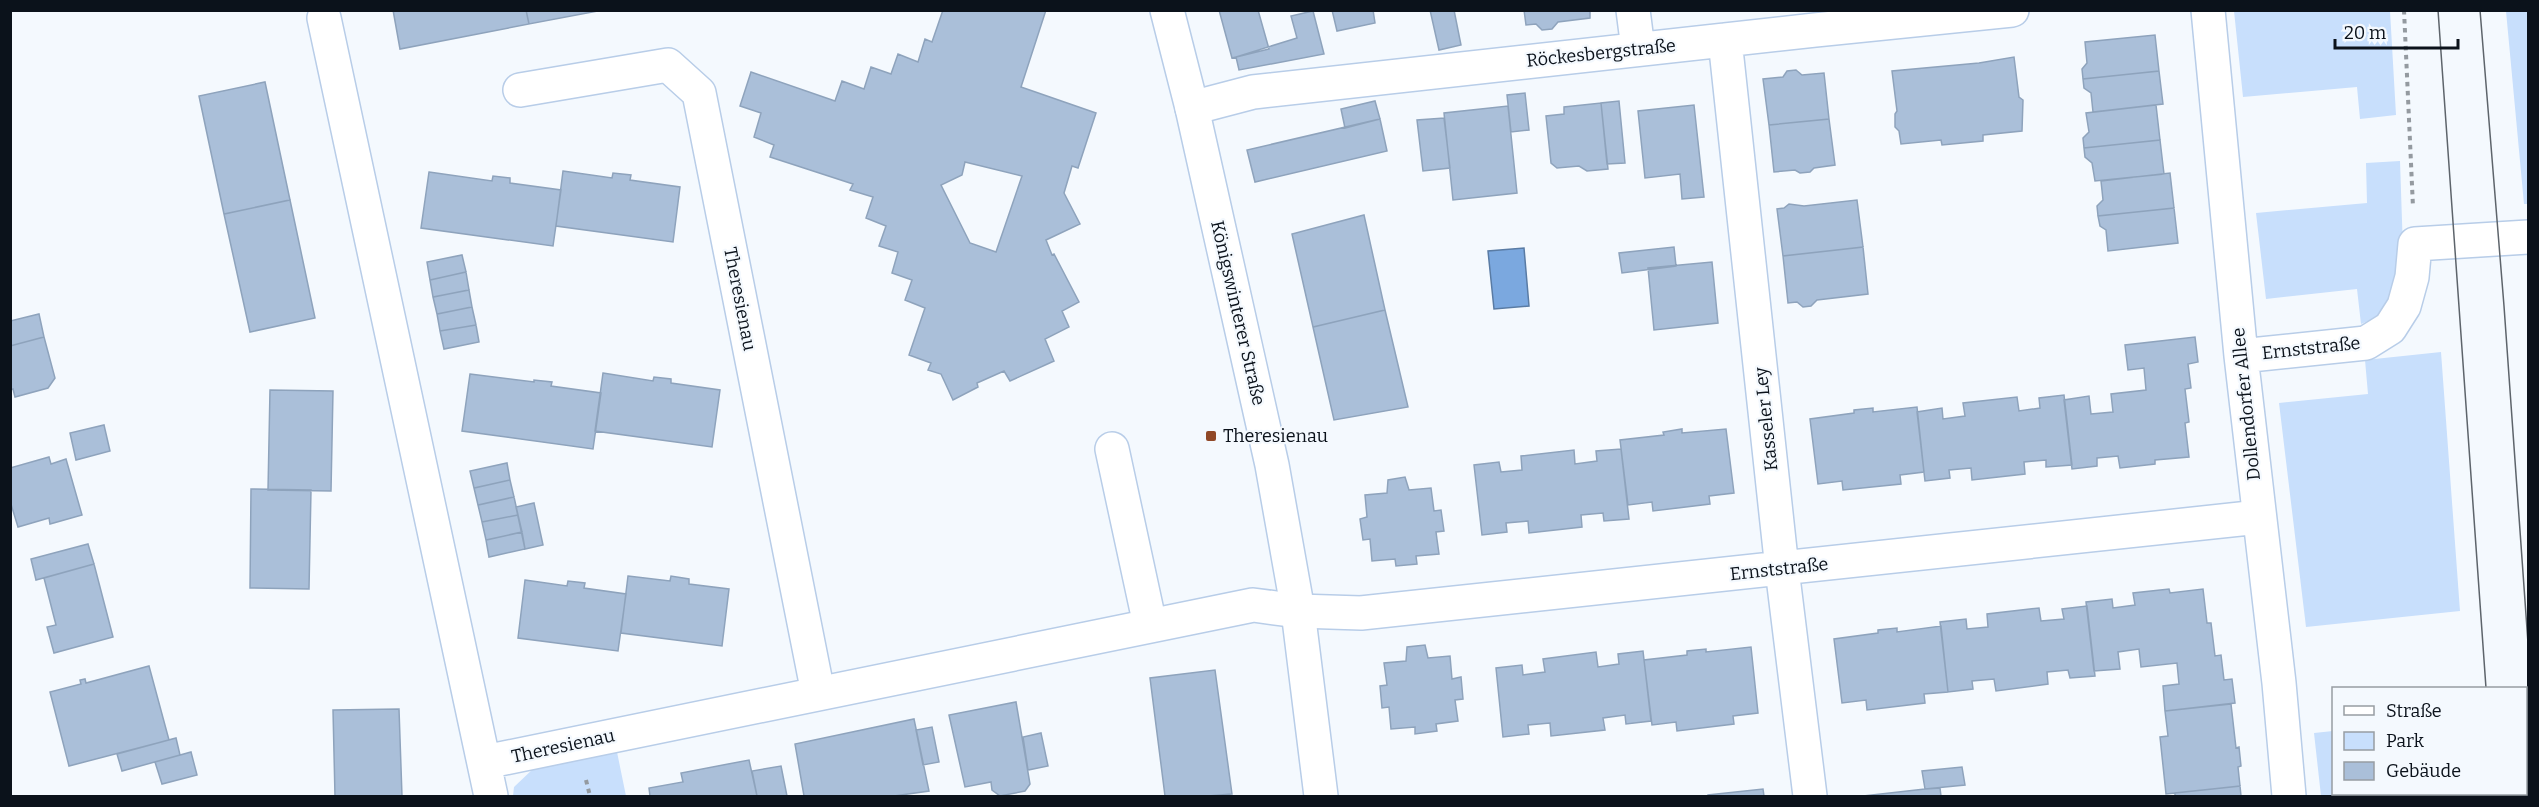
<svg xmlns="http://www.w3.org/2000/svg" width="2539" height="807" font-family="Bitter,serif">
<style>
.green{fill:#c8dffc}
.water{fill:#7ba8df;stroke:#597ba4;stroke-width:1.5}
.building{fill:#aabfd9;stroke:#8ea3bc;stroke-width:1.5;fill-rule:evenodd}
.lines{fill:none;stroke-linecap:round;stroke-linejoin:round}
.minor-casing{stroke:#b8cde8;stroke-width:36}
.major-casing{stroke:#b8cde8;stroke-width:36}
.path{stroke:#949aa0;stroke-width:4;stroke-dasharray:4.5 4.5;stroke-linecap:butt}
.minor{stroke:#fff;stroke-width:33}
.major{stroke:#fff;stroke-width:33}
.tram{stroke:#5d646b;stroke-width:1.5}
.poi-dot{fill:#904827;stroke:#f4f9fe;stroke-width:2}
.labels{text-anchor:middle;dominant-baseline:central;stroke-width:4.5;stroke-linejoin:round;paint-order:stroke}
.street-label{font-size:18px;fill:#0b121b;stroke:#f4f9fe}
.poi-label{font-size:18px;fill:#0b121b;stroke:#f4f9fe;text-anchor:start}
</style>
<rect width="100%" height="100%" fill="#f4f9fe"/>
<!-- green -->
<path class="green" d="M2234,11H2390L2396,115L2360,119L2357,87L2243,97Z
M2506,11H2528V204H2524Z
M2400,161L2404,280L2383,315L2361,324L2357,289L2266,299L2256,213L2367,203L2366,163Z
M2441,352L2460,611L2306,627L2279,403L2368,394L2365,360Z
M2333,731L2334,794H2473L2474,796H2321L2314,733Z
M617,752L626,796H513L514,787L534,768Z"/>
<!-- water -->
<path class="water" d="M1524,248L1529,306L1494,309L1488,251Z"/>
<!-- building -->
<path class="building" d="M393,10H526L529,24L400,49Z
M526,10H603L529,24Z
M943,10H1046L1021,87L1096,113L1078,168L1072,166L1064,193L1080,224L1046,240L1052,255L1054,254L1079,302L1062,311L1069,327L1045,339L1054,361L1010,381L1004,371L977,383L978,387L953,400L941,374L928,370L931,363L909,355L925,308L905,300L912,280L892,273L898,252L879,246L886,226L866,218L873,197L850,190L853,184L770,157L774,145L754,137L761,113L740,106L751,72L835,101L842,81L864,89L871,67L891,74L898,54L918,62L925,39L932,42ZM965,162L1022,176L996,252L970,243L941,185L962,175Z
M1219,10H1258L1269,49L1232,58Z
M1332,10H1373L1375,23L1337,31Z
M1430,10H1454L1461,45L1439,50Z
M1524,10H1590V18L1558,22L1552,29L1542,30L1536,24L1526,25Z
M1313,11L1324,54L1239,70L1236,57L1297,38L1291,16Z
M2155,35L2159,71L2083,79L2082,69L2087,63L2085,42Z
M2014,57L2019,97L2023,100L2022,131L1983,135V141L1942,145L1941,140L1901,144L1899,131L1895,127V114L1897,111L1892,71L1979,63Z
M1796,70L1802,75L1824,73L1829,119L1769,125L1763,79L1783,77L1787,71Z
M2159,71L2163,104L2093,112L2091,93L2084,88L2083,79Z
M265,82L290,200L224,214L199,96Z
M1525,93L1529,130L1511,132L1507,95Z
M1375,101L1380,119L1345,128L1341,109Z
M1619,101L1625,163L1607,164L1601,103Z
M1601,103L1608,169L1587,171L1579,166L1557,168L1551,163L1546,116L1564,114V107Z
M1694,105L1704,197L1682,199L1680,174L1645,178L1638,111Z
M2156,105L2160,140L2084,148L2083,138L2089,132L2086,113Z
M1508,106L1517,193L1453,200L1444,113Z
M1444,118L1450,168L1423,171L1417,120Z
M1380,119L1387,151L1255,182L1247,150Z
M1829,119L1835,165L1814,168L1810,172L1800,173L1795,170L1774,172L1769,125Z
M2160,140L2164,174L2095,181L2092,163L2085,157L2084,148Z
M563,171L612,178L613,173L631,175L630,180L680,187L673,242L556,226Z
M429,172L492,181L493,176L510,178V183L561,190L553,246L421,228Z
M2170,173L2174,208L2098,216L2097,206L2103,200L2101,181Z
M290,200L315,318L250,332L224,214Z
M1857,200L1863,247L1783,256L1777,209L1784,208L1789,204L1804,206Z
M2174,208L2178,243L2108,251L2106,230L2100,226L2098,216Z
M1364,215L1385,310L1313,327L1292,234Z
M1674,247L1676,266L1622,273L1619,253Z
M1863,247L1868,294L1817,300L1811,306L1803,307L1797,302L1788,303L1783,256Z
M462,255L466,272L430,280L427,262Z
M1712,262L1718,323L1654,330L1648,268Z
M466,272L469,290L433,297L430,280Z
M469,290L472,307L437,314L433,297Z
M472,307L476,325L440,331L437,314Z
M1385,310L1408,407L1334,420L1313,327Z
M39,314L44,337L10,346V321Z
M476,325L479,342L444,349L440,331Z
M44,337L55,378L48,388L15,397L13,389L10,390V346Z
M2195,337L2198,362L2188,364L2191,388L2185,389L2189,422L2185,423L2189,457L2155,460V464L2120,468L2118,456L2097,458V466L2072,469L2064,400L2089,396L2091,414L2113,412L2111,394L2146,390L2144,368L2128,370L2125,345Z
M603,373L653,381L654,377L671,379V383L720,390L712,447L595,431Z
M470,374L534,382V380L552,382L551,386L601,393L593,449L462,431Z
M270,390L333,391L331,491L268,490Z
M2064,395L2072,465L2046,467V460L2024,462L2025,474L1972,480L1971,468L1949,470L1950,478L1925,481L1917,412L1942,408L1943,419L1965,416L1963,403L2017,397L2019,411L2040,408L2039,398Z
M1917,407L1924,472L1900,475L1901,484L1843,490L1842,481L1818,484L1810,419L1854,413V410L1873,408V412Z
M104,425L110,451L76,460L70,433Z
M1682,429V433L1726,429L1734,493L1709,496L1710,504L1653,511L1652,502L1628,505L1620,440L1664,435L1663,432Z
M1621,449L1629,519L1604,521L1603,513L1581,515L1582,527L1529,533L1528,521L1506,523L1507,532L1482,535L1474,465L1499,462L1501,472L1522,470L1521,456L1574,450L1575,464L1597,461L1596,451Z
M49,457L51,464L66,459L82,515L50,524L49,518L18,527L10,501V468Z
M507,463L510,480L474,488L470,471Z
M1405,477L1409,490L1431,488L1434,511L1441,510L1444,531L1436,532L1439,554L1416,556L1417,564L1396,566L1395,559L1372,561L1370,539L1363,540L1360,519L1367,517L1365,495L1387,493L1388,480Z
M510,480L514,497L478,505L474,488Z
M251,489L311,490L309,589L250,588Z
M514,497L518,515L482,522L478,505Z
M534,503L543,545L525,549L516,507Z
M518,515L522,532L486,540L482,522Z
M522,532L525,549L489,557L486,540Z
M88,544L94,564L36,580L31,559Z
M94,564L113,637L54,653L47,627L56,625L44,578Z
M628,576L670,581L671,576L689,579V584L729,589L722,646L621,633Z
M525,580L567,586L568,581L585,583L584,588L626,594L618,651L518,638Z
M2169,589L2170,593L2203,589L2207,623H2211L2215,656L2221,655L2224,680L2232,679L2235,703L2165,711L2163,686L2179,684L2177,663L2141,667L2139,649L2118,652L2120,669L2094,671L2086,602L2112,599L2113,608L2135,605L2133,593Z
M2087,606L2095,676L2070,678L2068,670L2047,672L2048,684L1996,691L1994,679L1972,681L1973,689L1948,692L1940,622L1966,619L1967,629L1988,627L1987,614L2039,608L2041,621L2064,619L2062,609Z
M1941,626L1948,692L1924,694L1925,703L1867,710L1866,700L1842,703L1834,639L1878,633V630L1897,628V632Z
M1425,645L1428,658L1450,656L1452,679L1461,677L1463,699L1455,700L1458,721L1436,724L1437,731L1415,734V727L1391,729L1389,707L1382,708L1380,686L1387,685L1384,663L1406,661L1407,647Z
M1751,647L1758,713L1733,716L1734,724L1677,731L1676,722L1652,725L1644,660L1687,655V651L1706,649V652Z
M1643,651L1651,721L1626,724L1625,715L1603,718L1605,730L1551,736L1550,723L1528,725L1529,734L1503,737L1496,668L1522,665L1523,675L1545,672L1543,659L1596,652L1598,667L1619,664L1618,654Z
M149,666L169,740L69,766L50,692L81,684L80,680L85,679L86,683Z
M1215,670L1232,794L1208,796H1165L1150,678Z
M1016,702L1030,784L1025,791L1000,796L992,790L991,782L965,787L949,715Z
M2231,704L2236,748L2239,747L2241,766L2238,767L2240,786L2166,794L2160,737L2168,736L2165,711Z
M399,709L402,796H335L333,710Z
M914,719L929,791L894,796H804L795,744Z
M932,727L939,762L923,765L916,730Z
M1041,733L1048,766L1028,770L1023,737Z
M176,738L180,755L122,771L117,754Z
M191,752L197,775L162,784L155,762Z
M749,760L757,796H650L649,788L683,782L681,773Z
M781,766L787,796H757L752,771Z
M1962,767L1965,785L1925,789L1922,771Z
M2240,786L2241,796H2175V793Z
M1940,788L1941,796H1863L1925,789Z
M1763,789L1764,796H1708V795Z"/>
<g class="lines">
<defs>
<path id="minor" d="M1633,10L1638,49
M2208,10L2241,356L2279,683L2289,796
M324,18L491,796
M1725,40L1782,569L1810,796
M520,90L668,65L699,93L818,693
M1192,108L1253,92L1815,30L2012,10
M2241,356L2366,343L2390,328L2404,306L2412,277L2415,244L2528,237
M1112,449L1150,625
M485,762L1253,605L1298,611L1361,613L2259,517"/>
<path id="major" d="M1167,10L1192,108L1272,465L1298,611L1321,796"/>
</defs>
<!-- minor casing -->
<use href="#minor" class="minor-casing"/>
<!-- major casing -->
<use href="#major" class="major-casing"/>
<!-- path -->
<path class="path" d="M2404,10L2413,207
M586,780L590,796"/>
<!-- minor -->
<use href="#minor" class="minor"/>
<!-- major -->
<use href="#major" class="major"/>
<!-- tram -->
<path class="tram" d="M2438,10L2486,688
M2480,10L2504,306L2528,643
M2493,794V796"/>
</g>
<!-- markers -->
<rect class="poi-dot" x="1205" y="430" width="12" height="12" rx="3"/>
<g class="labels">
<!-- street labels -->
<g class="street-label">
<text transform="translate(1601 53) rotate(-6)">Röckesbergstraße</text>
<text transform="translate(740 299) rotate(79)">Theresienau</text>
<text transform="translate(1238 313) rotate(77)">Königswinterer Straße</text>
<text transform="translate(2311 348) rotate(-6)">Ernststraße</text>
<text transform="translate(2246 404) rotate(-96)">Dollendorfer Allee</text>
<text transform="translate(1766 419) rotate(-96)">Kasseler Ley</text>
<text transform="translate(1779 569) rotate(-6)">Ernststraße</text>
<text transform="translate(563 746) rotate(-12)">Theresienau</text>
</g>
<!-- poi labels -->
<g class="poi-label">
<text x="1223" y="436">Theresienau</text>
</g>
</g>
<!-- border -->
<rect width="2539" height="807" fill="none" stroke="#0b121b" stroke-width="24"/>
<!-- legend -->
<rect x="2332" y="687" width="195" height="108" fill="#f4f9fe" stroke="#979da3" stroke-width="1.5"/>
<rect x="2344" y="706" width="30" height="9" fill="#ffffff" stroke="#979da3" stroke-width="1.5"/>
<text x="2386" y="717" font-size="18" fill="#0b121b">Straße</text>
<rect x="2344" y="732" width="30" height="18" fill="#c8dffc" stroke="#979da3" stroke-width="1.5"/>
<text x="2386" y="747" font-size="18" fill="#0b121b">Park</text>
<rect x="2344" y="762" width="30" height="18" fill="#aabfd9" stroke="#979da3" stroke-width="1.5"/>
<text x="2386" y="777" font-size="18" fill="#0b121b">Gebäude</text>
<!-- scale -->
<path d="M2335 39v9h123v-9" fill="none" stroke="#0b121b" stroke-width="3"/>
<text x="2344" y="39" font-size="18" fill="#0b121b" stroke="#f4f9fe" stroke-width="4.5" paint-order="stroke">20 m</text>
</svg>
